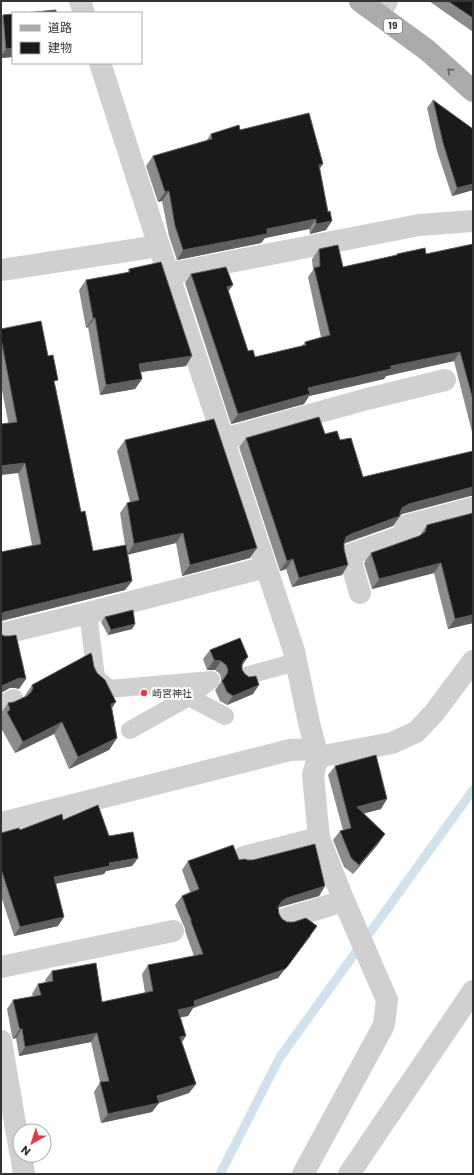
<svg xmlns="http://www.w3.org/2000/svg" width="474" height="1175" font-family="Poppins,'Noto Sans JP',sans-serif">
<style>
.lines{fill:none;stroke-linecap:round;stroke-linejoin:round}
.stream{stroke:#cfe2ee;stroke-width:9}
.service{stroke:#d0d0d0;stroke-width:18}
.minor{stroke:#d0d0d0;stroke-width:22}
.primary{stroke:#ababab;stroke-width:22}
.wall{fill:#8c8c8c}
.shaded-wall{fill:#5f5f5f}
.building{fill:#1a1a1a;stroke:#5f5f5f}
.oneway{stroke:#636363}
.poi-dot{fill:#e63946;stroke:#fff;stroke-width:1.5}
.labels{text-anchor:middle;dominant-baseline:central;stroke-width:4;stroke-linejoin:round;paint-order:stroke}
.shield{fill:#fff;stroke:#707070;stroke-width:1}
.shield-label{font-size:9px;font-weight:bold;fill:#333}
.poi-label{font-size:10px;fill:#333;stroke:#fff;text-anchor:start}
</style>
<rect width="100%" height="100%" fill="#fff"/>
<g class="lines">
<!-- stream -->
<path class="stream" d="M220,1174L280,1057L473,790"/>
<!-- service -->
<path class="service" d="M88,613L96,677L109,689L211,680
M245,676L296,662
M189,697L225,716
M1,704L14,698
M130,730L189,697L211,680"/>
<!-- minor -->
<path class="minor" d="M80,1L84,13
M386,3L387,1
M100,63L159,246L294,651L309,723L318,757L313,775L319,838L344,901L387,1000L384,1025L303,1174
M1,270L159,246
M168,274L419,225L473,221
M223,439L367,399L445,380
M360,593L349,555L408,534L405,526L473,508
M1,634L88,613L266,567
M318,757L392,743L416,732L434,713L473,661
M1,823L290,750L316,749
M244,857L319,838
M284,919L344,901
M1,967L173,931
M1,1041L20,1152
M21,1155L24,1174
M349,1174L473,991"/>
<!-- primary -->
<path class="primary" d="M360,1L427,50L473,91"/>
</g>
<!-- wall -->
<path class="wall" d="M429,1H473V32Z
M13,14V57L1,58V18L3,15Z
M433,100L473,190L452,196L437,151L427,108Z
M240,130L319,169L326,230L310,234L309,229L265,238L261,243L177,260L169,236L162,201L158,202L146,166L153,156L206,141L211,134Z
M473,244V436L454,361L386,376L384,379L309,396L304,404L231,424L185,283L191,274L228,291L248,351L255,357L302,346L305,342L321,337L308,277L313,270L312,259L319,249L343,267L396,256L397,254H426Z
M129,269L186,366L141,372L142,379L135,389L100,395L88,327L86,328L79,290L86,280L127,273Z
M1,329L48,356L55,384L81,512L93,551L125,545L120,513L127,503L130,502L117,451L125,440L250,558L182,576L176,543L128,554L132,581L125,590L1,621V552L32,545L1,385Z
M325,434L340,440L363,477L473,451V496H470L402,514L400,515L393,526L344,544L342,575L292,587L286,569L280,571L239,447L246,438Z
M427,525L473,623L448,629L434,573L372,589L364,563L371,553L419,536Z
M105,617L135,624L132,629L108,635L101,622Z
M210,650L248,657L242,666V670L253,694L227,705L220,701L215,690L221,682V679L220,674L215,670H207L203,659Z
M94,667L112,709L117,738L109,750L69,769L54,734L15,753L1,728V713L8,703L14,702L24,697L32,685Z
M335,766L381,809L364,813L379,843L353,874L344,867L333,840L340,831L343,830L328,775Z
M63,820L109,836L138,858L132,866L106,871L104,874L56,884L58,926L14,936L1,896V833L20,830Z
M247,860L325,886L319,896L280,907L278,908L279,914L282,919L311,936L278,978L193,1008L188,1016L180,1017L181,1042L196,1084L189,1093L159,1103L152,1112L101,1123L94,1092L100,1082L91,1042L19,1056L16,1038L13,1039L12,1036L7,1009L13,1000L33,997L32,994L38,984L46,983L45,980L52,971L102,1002L145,993L142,974L148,965L194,956L185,931V928L182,922L175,905L182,896L190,892L182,870L188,861Z"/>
<!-- shaded-wall -->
<path class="shaded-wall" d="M13,48V57L1,58V56L6,49Z
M323,164L316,174L319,165Z
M473,184V190L452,196L457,188Z
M169,191L162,201L158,202L165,192Z
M316,219L309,229L265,238L261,243L177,260L183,250L267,229Z
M332,221L326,230L310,234L316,224Z
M233,285L226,294L227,287Z
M93,318H95L88,327L86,328Z
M460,352L454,361L386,376L384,379L309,396L304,404L231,424L238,414L308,388L391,366Z
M192,356L186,366L133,373L139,364Z
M142,379L135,389L100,395L106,385Z
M25,463L19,473L1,475V466Z
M473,487V496H470L402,514L396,518L402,508L409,504Z
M400,516L393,526L344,543L339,547L346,537L351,534Z
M183,533L176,543L127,555L134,544Z
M257,548L250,558L182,576L190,565Z
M293,559L286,569L280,571L287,561Z
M441,563L434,573L372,589L379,579Z
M348,565L342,575L292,587L299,578Z
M132,581L125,590L1,621V614L5,612Z
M473,615V623L448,629L455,619Z
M135,624L132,629L108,635L111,630Z
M248,657L241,666L237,669L244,660Z
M214,660L221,661L215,670H207Z
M21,678L26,679L19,689L15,688H10L1,693V687L2,686L17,679Z
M259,685L253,694L227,705L233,696Z
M116,702L108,714L111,704Z
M62,722L54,734L15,753L23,742Z
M117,738L109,750L69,769L78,757Z
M387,799L381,809L351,817L357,807Z
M385,834L379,843L353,874L359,865Z
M138,858L132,866L106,871L104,874L48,885L54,877L109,863Z
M325,886L319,896L280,907L275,910L282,901L287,898Z
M64,917L58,926L14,936L20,927Z
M317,926L278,978L193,1008L188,1016L172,1019L178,1010L194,1001Z
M20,1029H22L16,1038L13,1039Z
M97,1033L91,1042L19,1056L25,1047Z
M186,1036L180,1045V1037Z
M196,1084L189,1093L159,1103L152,1112L101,1123L108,1114L157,1096Z"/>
<!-- building -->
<path class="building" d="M448,1H473V18Z
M56,10V13H24Z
M13,14V48L6,49L3,15Z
M433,100L473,129V184L457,188L443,143Z
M309,113L323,164L319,165L328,212L330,211L332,221L316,224V219L267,229V234L183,250L175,226L169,191L165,192L153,156L212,139L211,134L239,125L240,130Z
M473,244V400L460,352L391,366V369L308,388L310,394L238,414L191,274L226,267L233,285L227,287L248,351L253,350L255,357L306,345L305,342L330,335L314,268L320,266L319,249L338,245L343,267L397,255V254L425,248L426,254Z
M161,262L192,356L139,364L142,379L106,385L95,318H93L86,280L130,272L129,269Z
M41,321L48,356L53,355L58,380L54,381L81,512L85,511L93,551L126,545L132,581L5,612L1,614V552L41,544L25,463L1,466V424L17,422L1,339V329Z
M319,417L325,434L337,431L340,440L351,438L363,477L473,451V487L409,504L402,508L400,513V516L351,534L346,537L344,543V549L348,565L299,578L293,559L287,561L246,438Z
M214,419L257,548L190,565L183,533L134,544L127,503L139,500L125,440Z
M473,513V615L455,619L441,563L379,579L371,553L419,536L425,532L427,525Z
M133,610L135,624L111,630L105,617Z
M1,634L4,636H10L16,635L26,679L21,678L17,679L2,686L1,680Z
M240,638L248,657L244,660L242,664V670L245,674L249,677L256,676L259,685L233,696L227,692L222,681L227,674L228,670L226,665L221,661L214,660L210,650Z
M91,653L92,656L94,667L97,673L105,680L116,702L111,704L117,738L78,757L62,722L23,742L7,712L10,710L8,703L14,702L27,696L31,692L33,688L32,685Z
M376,755L387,799L357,807L385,834L359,865L351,858L340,831L351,828L335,766Z
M98,805L109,836L133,832L138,858L109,863L110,866L54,877L64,917L20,927L1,869V833L19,828L20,830L62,814L63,820Z
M315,844L325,886L287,898L282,901L278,907L279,914L282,919L287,922H294L306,918L317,926L287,967L285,969L194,1001L195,1006L178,1010L186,1036L180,1037L196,1084L157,1096L159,1103L108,1114L100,1082L109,1081L97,1033L25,1047L22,1029H20L19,1027L13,1000L41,995L38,984L53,981L52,971L96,963L102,1002L153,991L148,965L203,954L191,922V919L188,913L182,896L199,889L188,861L233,845L239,860L245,859L247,860H253Z"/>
<!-- one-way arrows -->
<defs><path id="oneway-chevron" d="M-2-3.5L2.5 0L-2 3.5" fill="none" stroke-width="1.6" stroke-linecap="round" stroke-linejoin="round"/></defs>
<use class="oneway" href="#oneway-chevron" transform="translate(450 71) rotate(-138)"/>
<!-- markers -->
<circle class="poi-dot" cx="144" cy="693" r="4"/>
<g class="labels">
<!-- shield labels -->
<rect class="shield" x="384" y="19" width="18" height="14" rx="3"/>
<g class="shield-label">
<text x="393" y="26">19</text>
</g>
<!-- poi labels -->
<g class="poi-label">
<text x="152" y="693">崎宮神社</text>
</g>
</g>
<!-- border -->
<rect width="474" height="1175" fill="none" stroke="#333333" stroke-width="4"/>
<!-- legend -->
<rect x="12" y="12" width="130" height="52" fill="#ffffff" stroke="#adadad"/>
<rect x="20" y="25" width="20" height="6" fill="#ababab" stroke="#adadad"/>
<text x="48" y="32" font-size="12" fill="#333333">道路</text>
<rect x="20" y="42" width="20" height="12" fill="#1a1a1a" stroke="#adadad"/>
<text x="48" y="52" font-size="12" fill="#333333">建物</text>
<!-- north arrow -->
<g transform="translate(32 1143) rotate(219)"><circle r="19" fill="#ffffff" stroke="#adadad"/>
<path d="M0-3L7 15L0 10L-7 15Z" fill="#e63946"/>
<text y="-6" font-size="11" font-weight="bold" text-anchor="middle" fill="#333333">N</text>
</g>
</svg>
